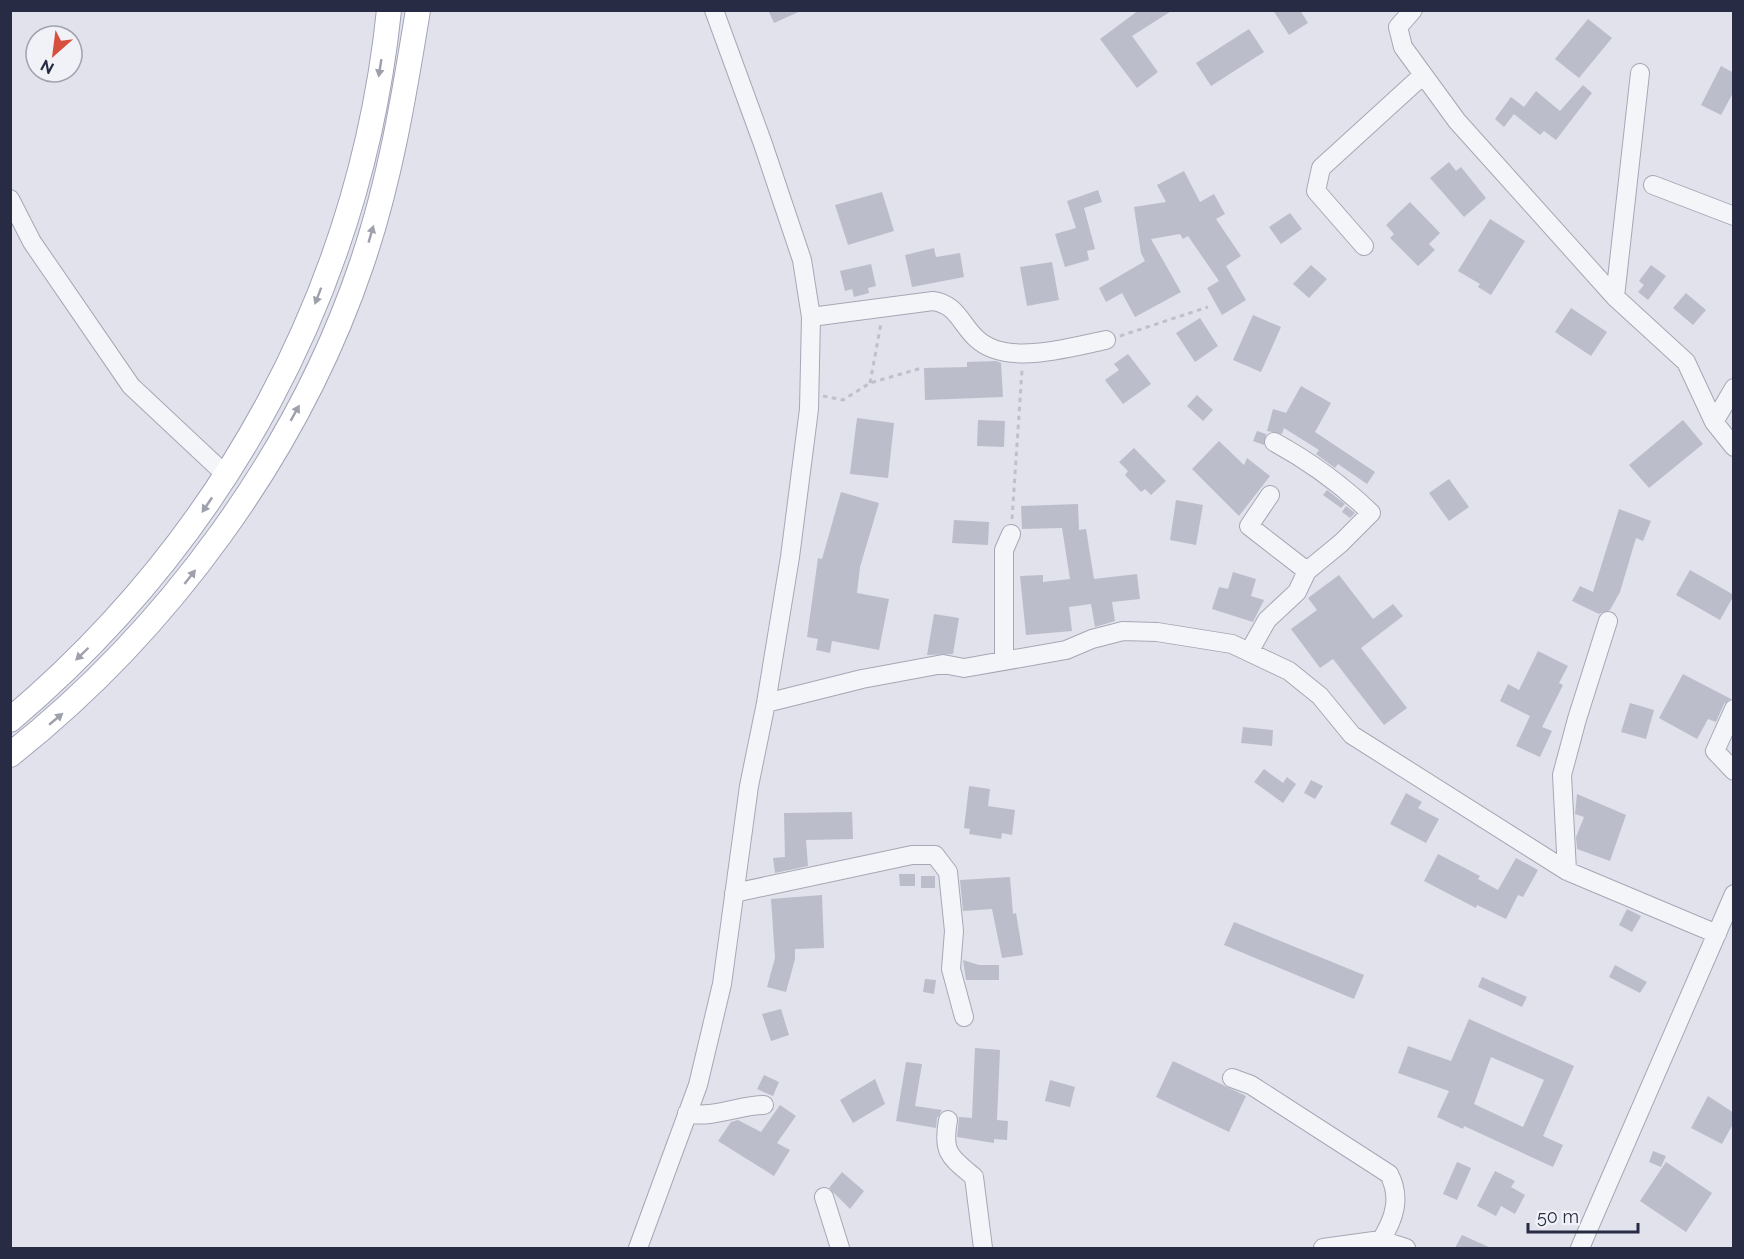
<svg xmlns="http://www.w3.org/2000/svg" width="1744" height="1259" font-family="Raleway,sans-serif">
<style>
.building{fill:#bbbdcb;fill-rule:evenodd}
.lines{fill:none;stroke-linecap:round;stroke-linejoin:round}
.minor-casing{stroke:#a6a7b6;stroke-width:20}
.major-casing{stroke:#a0a3b7;stroke-width:26}
.path{stroke:#bfc0ca;stroke-width:3;stroke-dasharray:4.5 4.5;stroke-linecap:butt}
.minor{stroke:#f4f5f9;stroke-width:18}
.major{stroke:#fff;stroke-width:24}
.oneway{fill:#9ea0ab}
</style>
<rect width="100%" height="100%" fill="#e1e2eb"/>
<!-- building -->
<path class="building" d="M768,10H803L774,23Z
M1139,10H1173L1132,36L1158,72L1137,88L1100,39Z
M1273,10H1300L1308,23L1289,35Z
M1588,19L1612,38L1579,78L1555,59Z
M1249,29L1264,52L1211,86L1196,63Z
M1721,66L1734,73V91L1721,115L1701,105Z
M1583,85L1592,93L1556,140L1544,131L1540,135L1514,114L1504,127L1495,119L1511,97L1524,107L1536,91L1560,111Z
M1449,162L1456,171L1461,167L1486,198L1464,217L1430,178Z
M1184,171L1200,202L1214,194L1225,214L1216,219L1241,256L1226,266L1246,300L1222,315L1207,288L1219,281L1188,236L1183,239L1180,234L1151,239L1181,292L1135,317L1122,293L1106,302L1099,288L1145,261L1141,253L1134,207L1166,202L1157,185Z
M1098,190L1102,202L1084,208L1095,249L1087,251L1089,260L1065,267L1055,234L1076,228L1067,201Z
M882,192L894,231L848,245L835,205Z
M1410,202L1440,233L1429,244L1435,250L1418,266L1390,238L1394,234L1386,225Z
M1290,213L1302,229L1281,244L1269,227Z
M1490,219L1525,241L1491,295L1478,287L1480,284L1458,271Z
M934,248L936,257L960,253L964,277L912,287L905,255Z
M1052,262L1059,300L1027,306L1020,267Z
M871,264L876,286L868,288L869,293L854,297L852,289L845,291L840,271Z
M1311,265L1327,279L1309,298L1293,284Z
M1651,265L1666,276L1648,300L1638,292L1644,285L1639,281Z
M1686,293L1706,310L1693,325L1673,308Z
M1571,308L1607,332L1591,356L1555,332Z
M1253,315L1281,327L1261,372L1233,360Z
M1200,318L1218,346L1195,362L1176,333Z
M1128,354L1151,384L1123,404L1105,380L1119,370L1114,364Z
M996,361L1001,363L1003,397L925,400L924,368L967,367V362Z
M1301,386L1331,403L1315,432L1375,472L1367,484L1338,464L1335,468L1316,454L1319,450L1284,428L1282,434L1267,431L1273,409L1286,413Z
M1197,395L1213,410L1203,421L1187,406Z
M857,418L894,423L888,478L850,474Z
M978,420L1005,421L1004,447L977,446Z
M1683,420L1703,444L1649,488L1629,465Z
M1257,431L1266,434L1264,445L1253,441Z
M1219,441L1244,465L1247,458L1270,476L1239,516L1192,469Z
M1134,448L1166,481L1151,495L1145,489L1141,492L1125,475L1128,471L1119,462Z
M1449,479L1469,507L1449,521L1429,493Z
M1327,490L1345,504L1341,508L1323,495Z
M841,492L879,503L860,567L857,593L889,599L879,650L832,641L830,653L816,650L818,639L807,637L818,558L822,559Z
M1176,500L1203,505L1196,545L1170,540Z
M1078,504L1079,530L1086,529L1094,579L1137,574L1140,599L1112,602L1115,621L1095,627L1091,604L1069,607L1072,631L1026,635L1020,576L1043,575V582L1070,579L1062,528L1022,529L1021,506Z
M1346,506L1355,513L1350,518L1342,512Z
M1619,509L1651,521L1643,541L1636,538L1620,592L1610,610L1599,614L1572,601L1580,586L1593,592Z
M954,520L989,522L988,545L952,543Z
M1690,570L1734,595L1720,620L1676,595Z
M1233,572L1256,579L1251,596L1264,600L1253,622L1212,609L1219,587L1228,589Z
M1339,575L1373,619L1393,604L1403,616L1361,648L1407,708L1384,725L1333,659L1320,668L1291,629L1317,610L1308,598Z
M934,614L959,618L953,654L927,655Z
M1538,651L1568,666L1559,683L1563,685L1542,727L1552,731L1540,757L1516,746L1530,716L1500,701L1508,684L1519,690Z
M1683,674L1731,699L1724,704L1716,722L1708,719L1697,739L1659,718Z
M1630,703L1654,710L1646,739L1621,732Z
M1243,727L1273,730L1272,746L1241,743Z
M1264,769L1283,783L1287,777L1296,784L1283,803L1254,782Z
M1311,780L1323,786L1315,799L1304,793Z
M969,786L990,789L988,806L1015,810L1012,835L1002,833L1001,839L969,834L970,829L964,828Z
M1406,793L1422,802L1418,808L1439,819L1426,843L1390,824Z
M1577,794L1626,815L1610,861L1577,849L1576,837L1584,817L1575,814Z
M852,812L853,839L806,840L808,866L775,873L773,858L785,857L784,813Z
M1438,854L1480,876L1478,879L1498,890L1516,858L1538,870L1523,897L1518,895L1506,919L1477,905L1476,908L1424,881Z
M899,874H915V886H900Z
M921,876H935V888H921Z
M1010,877L1013,914L1016,913L1023,955L1002,958L992,909L963,911L960,880Z
M822,895L824,948L795,949V959L786,992L767,987L775,958L771,899Z
M1627,909L1641,916L1632,932L1619,925Z
M1234,922L1364,975L1354,999L1224,945Z
M963,960L979,965H999V980H966Z
M1615,965L1647,982L1640,993L1609,977Z
M1482,977L1527,997L1522,1007L1478,987Z
M925,979L936,980L934,994L923,992Z
M781,1009L789,1035L771,1041L762,1014Z
M1469,1019L1574,1066L1543,1136L1563,1145L1553,1167L1464,1126L1463,1129L1437,1117L1449,1091L1398,1073L1408,1046L1451,1061ZM1491,1057L1544,1080L1523,1127L1474,1104Z
M975,1048L1000,1050L997,1120L1008,1121L1007,1140L994,1139V1143L957,1137L959,1117L972,1118Z
M1173,1061L1246,1096L1229,1132L1156,1097Z
M906,1062L922,1064L915,1106L942,1110L937,1118L936,1128L896,1121Z
M764,1075L779,1082L773,1096L757,1089Z
M875,1079L885,1104L853,1123L840,1100Z
M1050,1080L1075,1087L1070,1107L1045,1101Z
M1708,1096L1734,1113V1122L1722,1144L1691,1128Z
M780,1105L796,1116L777,1143L790,1150L774,1176L718,1141L731,1122L738,1120L761,1132Z
M1653,1151L1666,1156L1661,1167L1649,1162Z
M1457,1162L1471,1168L1457,1200L1443,1194Z
M1666,1162L1712,1193L1686,1232L1640,1201Z
M1495,1171L1515,1181L1511,1187L1525,1195L1515,1214L1501,1206L1496,1216L1477,1206Z
M842,1172L864,1191L850,1209L829,1188Z
M1462,1235L1491,1248H1455Z"/>
<g class="lines">
<defs>
<path id="minor" d="M1413,10L1398,27L1403,47L1457,121L1615,297L1686,362L1714,422L1734,447
M1653,185L1734,216
M10,199L32,242L131,386L227,476
M1364,246L1316,191L1321,168L1423,75
M1615,297L1640,73
M811,317L933,301C957,304 961,325 977,339C1007,367 1070,347 1106,340
M1714,422L1734,388
M1274,442C1309,461 1342,485 1371,513L1341,543L1307,571
M1249,652L1267,620L1297,592L1307,571L1249,526L1270,495
M1004,661V550L1011,534
M766,703L862,679L943,664L964,668L1066,650L1092,639L1123,631L1157,632L1232,644L1289,671L1320,696L1352,735L1567,871L1717,934
M1734,709L1715,751L1734,771
M1567,871L1562,775L1577,719L1608,621
M734,893L912,855H935L948,872L954,931L951,969L964,1017
M1232,1078L1251,1085L1389,1174C1401,1197 1395,1218 1381,1240
M687,1113C712,1119 739,1105 764,1105
M948,1120C942,1153 950,1157 974,1177L983,1248
M824,1197L840,1248
M638,1248L698,1085L722,984L749,786L766,703L790,557L809,409L811,317L802,260L763,144L714,10
M1323,1248L1381,1240L1406,1248
M1580,1248L1734,894"/>
<path id="major" d="M10,720C224,539 360,290 389,10
M10,755C167,631 298,453 362,263C390,181 404,96 418,10"/>
</defs>
<!-- minor casing -->
<use href="#minor" class="minor-casing"/>
<!-- major casing -->
<use href="#major" class="major-casing"/>
<!-- path -->
<path class="path" d="M1120,336L1208,307
M870,383L881,323
M823,396L843,400L870,383L922,368
M1012,519L1022,370"/>
<!-- minor -->
<use href="#minor" class="minor"/>
<!-- major -->
<use href="#major" class="major"/>
</g>
<!-- one-way arrows -->
<defs><path id="oneway-solid" d="M-6-.8H1V-3.2L6.5 0L1 3.2V.8H-6Z" transform="scale(1.5)"/></defs>
<g class="oneway">
<use href="#oneway-solid" transform="translate(380 68) rotate(99)"/>
<use href="#oneway-solid" transform="translate(371 234) rotate(-74)"/>
<use href="#oneway-solid" transform="translate(318 296) rotate(111)"/>
<use href="#oneway-solid" transform="translate(295 413) rotate(-61)"/>
<use href="#oneway-solid" transform="translate(207 505) rotate(124)"/>
<use href="#oneway-solid" transform="translate(190 577) rotate(-52)"/>
<use href="#oneway-solid" transform="translate(82 654) rotate(136)"/>
<use href="#oneway-solid" transform="translate(56 719) rotate(-40)"/>
</g>
<!-- border -->
<rect width="1744" height="1259" fill="none" stroke="#282b44" stroke-width="24"/>
<!-- north arrow -->
<g transform="translate(54 54) rotate(208)"><circle r="28" fill="#f1f2f8" stroke="#a1a2b0" stroke-width="1.5"/>
<path d="M0-4.5L10 22L0 15L-10 22Z" fill="#d7503f"/>
<text y="-9" font-size="16" font-weight="bold" text-anchor="middle" fill="#282b44">N</text>
</g>
<!-- scale -->
<path d="M1528 1223v9h110v-9" fill="none" stroke="#282b44" stroke-width="3"/>
<text x="1537" y="1223" font-size="18" fill="#282b44" stroke="#f1f2f8" stroke-width="4.5" paint-order="stroke">50 m</text>
</svg>
